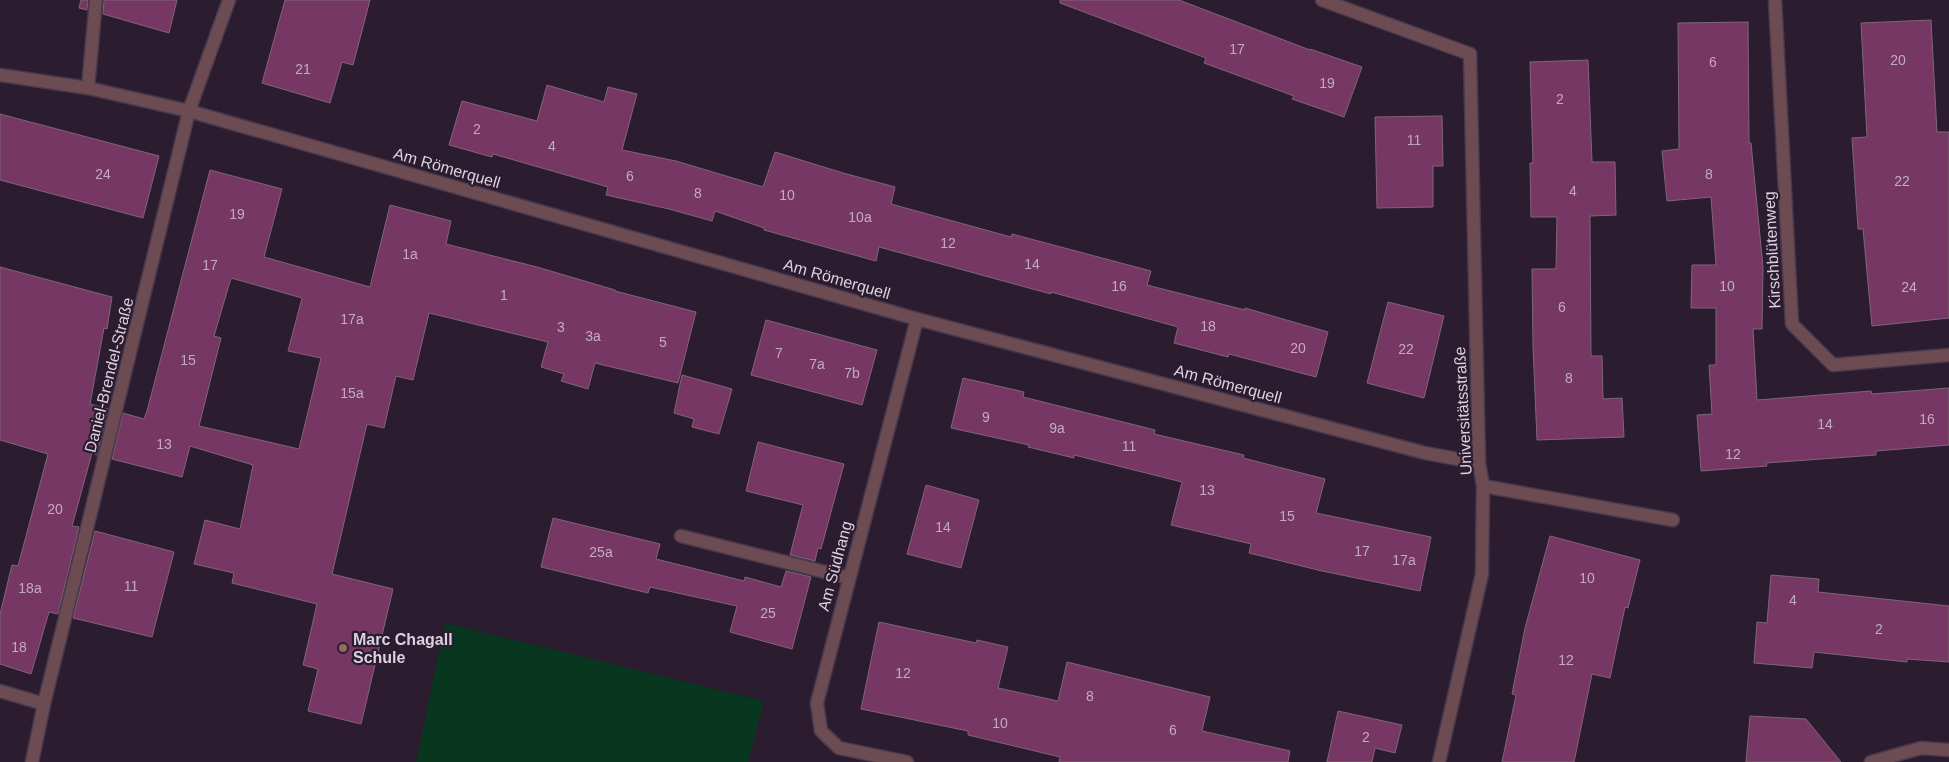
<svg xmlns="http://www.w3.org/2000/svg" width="1949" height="762" font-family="Arial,sans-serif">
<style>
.green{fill:#09361e}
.building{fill:#763764;stroke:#806577;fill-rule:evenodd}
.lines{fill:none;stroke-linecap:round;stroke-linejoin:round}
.minor-casing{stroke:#48394b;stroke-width:15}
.minor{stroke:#6d4b53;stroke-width:12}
.education-dot{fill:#8d6e63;stroke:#2c1c2f;stroke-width:2}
.labels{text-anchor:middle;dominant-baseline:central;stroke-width:4.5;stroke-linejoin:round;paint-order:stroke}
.number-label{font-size:14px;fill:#c2aac0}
.street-label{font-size:16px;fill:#dcd1de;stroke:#2c1c2f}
.poi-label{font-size:16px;font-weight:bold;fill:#dcd1de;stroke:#2c1c2f;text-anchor:start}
</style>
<rect width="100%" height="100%" fill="#2c1c2f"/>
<!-- green -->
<path class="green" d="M445,623L764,701L748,762H416Z"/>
<!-- building -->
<path class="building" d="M81,0H88L87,10L79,8Z
M104,0H177L169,33L103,14Z
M285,0H370L353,65L342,62L330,103L262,83Z
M1060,0H1179L1310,50V49L1362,67L1344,117L1292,99L1294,96L1204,63L1206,58L1060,3Z
M1931,20L1937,132H1949V318L1872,326L1863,229H1858L1852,138L1867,137L1861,23Z
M1748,22L1749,143H1751L1763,267L1762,329H1753L1757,400L1871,391L1872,394L1949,388V445L1876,451V455L1766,463L1767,466L1701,471L1697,415L1712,414L1709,365H1716V308H1691L1692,265H1716L1711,197L1667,201L1662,151L1679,149L1678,23Z
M1588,60L1592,162H1615L1616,215L1590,216L1591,356H1602L1603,399L1622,398L1624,437L1537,440L1533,346L1532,269H1556L1557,217H1531L1530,163H1533L1530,62Z
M547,85L604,102L608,87L637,94L622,150L676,161L763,187L775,152L843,173L895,187L891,204L1011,237L1012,234L1151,271L1147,285L1245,310V308L1328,332L1316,377L1229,354L1228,357L1174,343L1178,327L1051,292V294L879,247L876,261L764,230V228L715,211L712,221L669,209L606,195L608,187L493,154L492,157L449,145L462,101L537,121Z
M0,114L159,156L143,218L0,180Z
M1442,116L1443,166H1433V207L1377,208L1375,117Z
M210,170L282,189L264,257L370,287L390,205L451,221L446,244L537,267L615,290V291L696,312L678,383L595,363L588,389L561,381L564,374L541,367L548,342L429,313L413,380L396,376L384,428L367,424L332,574L393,589L361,724L308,711L318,669L303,665L317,604L232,583L234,573L194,564L205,520L240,529L253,465L190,446L182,477L112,459L123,413L144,419L147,411ZM231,278L302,298L288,351L321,358L299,449L199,426L221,338L214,336Z
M0,267L112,297L107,329L104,328L90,404L108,409L97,455L92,453L72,526L79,527L58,614L49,612L31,674L0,664V614L12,565L18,566L48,454L0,440Z
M1388,302L1444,316L1424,398L1367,383Z
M766,320L877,350L862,405L751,375Z
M682,375L732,389L719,434L692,427L694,419L674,413Z
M963,378L1024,392L1023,397L1155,430L1154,434L1244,455L1243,458L1325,479L1316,513L1431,537L1420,591L1322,571L1249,553L1251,544L1171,525L1182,482L1074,455V458L1028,447L1029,445L951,428Z
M758,442L844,464L821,549L818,548L815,561L790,555L803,505L746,491Z
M926,485L979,500L961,568L907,554Z
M553,518L660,544L656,559L744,581L745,577L781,587L786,571L811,577L792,649L730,632L737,606L650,587L648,593L541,567Z
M95,531L174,552L152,637L73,618Z
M1550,536L1640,560L1628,608L1625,607L1610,678L1592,674L1574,762H1502L1516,695L1512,694L1525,628Z
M1771,575L1819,579L1818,592L1949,606V662L1907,659V662L1814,652L1812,668L1754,663L1757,622L1767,623Z
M879,622L976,643L977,640L1008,647L998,688L1058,701L1067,662L1210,697L1202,731L1290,751L1288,762H1059L1060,757L968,735V731L861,709Z
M1338,711L1402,725L1395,753L1375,748L1372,762H1327Z
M1750,716L1806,719L1841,762H1746Z"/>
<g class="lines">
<defs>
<path id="minor" d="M1322,0L1470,54L1479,463L1483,486L1482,574L1439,762
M1775,0L1792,324L1833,365L1949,355
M0,75L88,88L189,111L917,319L1425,453L1479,463
M88,88L96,0
M1483,486L1673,520
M681,536L849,578
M0,691L44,704
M32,762L44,704L189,111L229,0
M907,762L839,748L821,731L817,703L917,319
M1871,762L1921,748L1949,750"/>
</defs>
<!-- minor casing -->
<use href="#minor" class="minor-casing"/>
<!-- minor -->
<use href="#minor" class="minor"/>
</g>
<!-- markers -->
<circle class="education-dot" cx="343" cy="648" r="5"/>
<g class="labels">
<!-- number labels -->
<g class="number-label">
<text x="1237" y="49">17</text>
<text x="1898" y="60">20</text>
<text x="1713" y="62">6</text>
<text x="303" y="69">21</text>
<text x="1327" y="83">19</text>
<text x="1560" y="99">2</text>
<text x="477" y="129">2</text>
<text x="1414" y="140">11</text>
<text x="552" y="146">4</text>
<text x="103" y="174">24</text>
<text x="1709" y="174">8</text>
<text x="630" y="176">6</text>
<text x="1902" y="181">22</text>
<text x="1573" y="191">4</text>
<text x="698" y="193">8</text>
<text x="787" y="195">10</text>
<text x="237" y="214">19</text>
<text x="860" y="217">10a</text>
<text x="948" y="243">12</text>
<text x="410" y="254">1a</text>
<text x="1032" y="264">14</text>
<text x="210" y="265">17</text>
<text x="1119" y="286">16</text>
<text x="1727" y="286">10</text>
<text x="1909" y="287">24</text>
<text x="504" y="295">1</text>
<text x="1562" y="307">6</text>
<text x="352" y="319">17a</text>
<text x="1208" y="326">18</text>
<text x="561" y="327">3</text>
<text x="593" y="336">3a</text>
<text x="663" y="342">5</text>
<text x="1298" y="348">20</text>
<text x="1406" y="349">22</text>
<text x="779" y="353">7</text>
<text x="188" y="360">15</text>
<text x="817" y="364">7a</text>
<text x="852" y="373">7b</text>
<text x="1569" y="378">8</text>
<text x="352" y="393">15a</text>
<text x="986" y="417">9</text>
<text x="1927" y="419">16</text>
<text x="1825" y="424">14</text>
<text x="1057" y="428">9a</text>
<text x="164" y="444">13</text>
<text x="1129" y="446">11</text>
<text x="1733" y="454">12</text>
<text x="1207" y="490">13</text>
<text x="55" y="509">20</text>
<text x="1287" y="516">15</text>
<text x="943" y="527">14</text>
<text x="1362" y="551">17</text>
<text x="601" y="552">25a</text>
<text x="1404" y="560">17a</text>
<text x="1587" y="578">10</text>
<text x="131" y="586">11</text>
<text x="30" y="588">18a</text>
<text x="1793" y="600">4</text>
<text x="768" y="613">25</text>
<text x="1879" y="629">2</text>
<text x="19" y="647">18</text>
<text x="1566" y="660">12</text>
<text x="903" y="673">12</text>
<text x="1090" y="696">8</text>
<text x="1000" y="723">10</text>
<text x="1173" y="730">6</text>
<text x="1366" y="737">2</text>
</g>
<!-- street labels -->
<g class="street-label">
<text transform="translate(447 168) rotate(16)">Am Römerquell</text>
<text transform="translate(1772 250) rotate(-93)">Kirschblütenweg</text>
<text transform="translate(837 279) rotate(16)">Am Römerquell</text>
<text transform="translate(109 375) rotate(-76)">Daniel-Brendel-Straße</text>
<text transform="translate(1228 384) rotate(15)">Am Römerquell</text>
<text transform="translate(1463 411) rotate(-93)">Universitätsstraße</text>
<text transform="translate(835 566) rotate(-75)">Am Südhang</text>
</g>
<!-- poi labels -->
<g class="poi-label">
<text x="353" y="639">Marc Chagall<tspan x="353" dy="18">Schule</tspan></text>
</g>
</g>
</svg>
